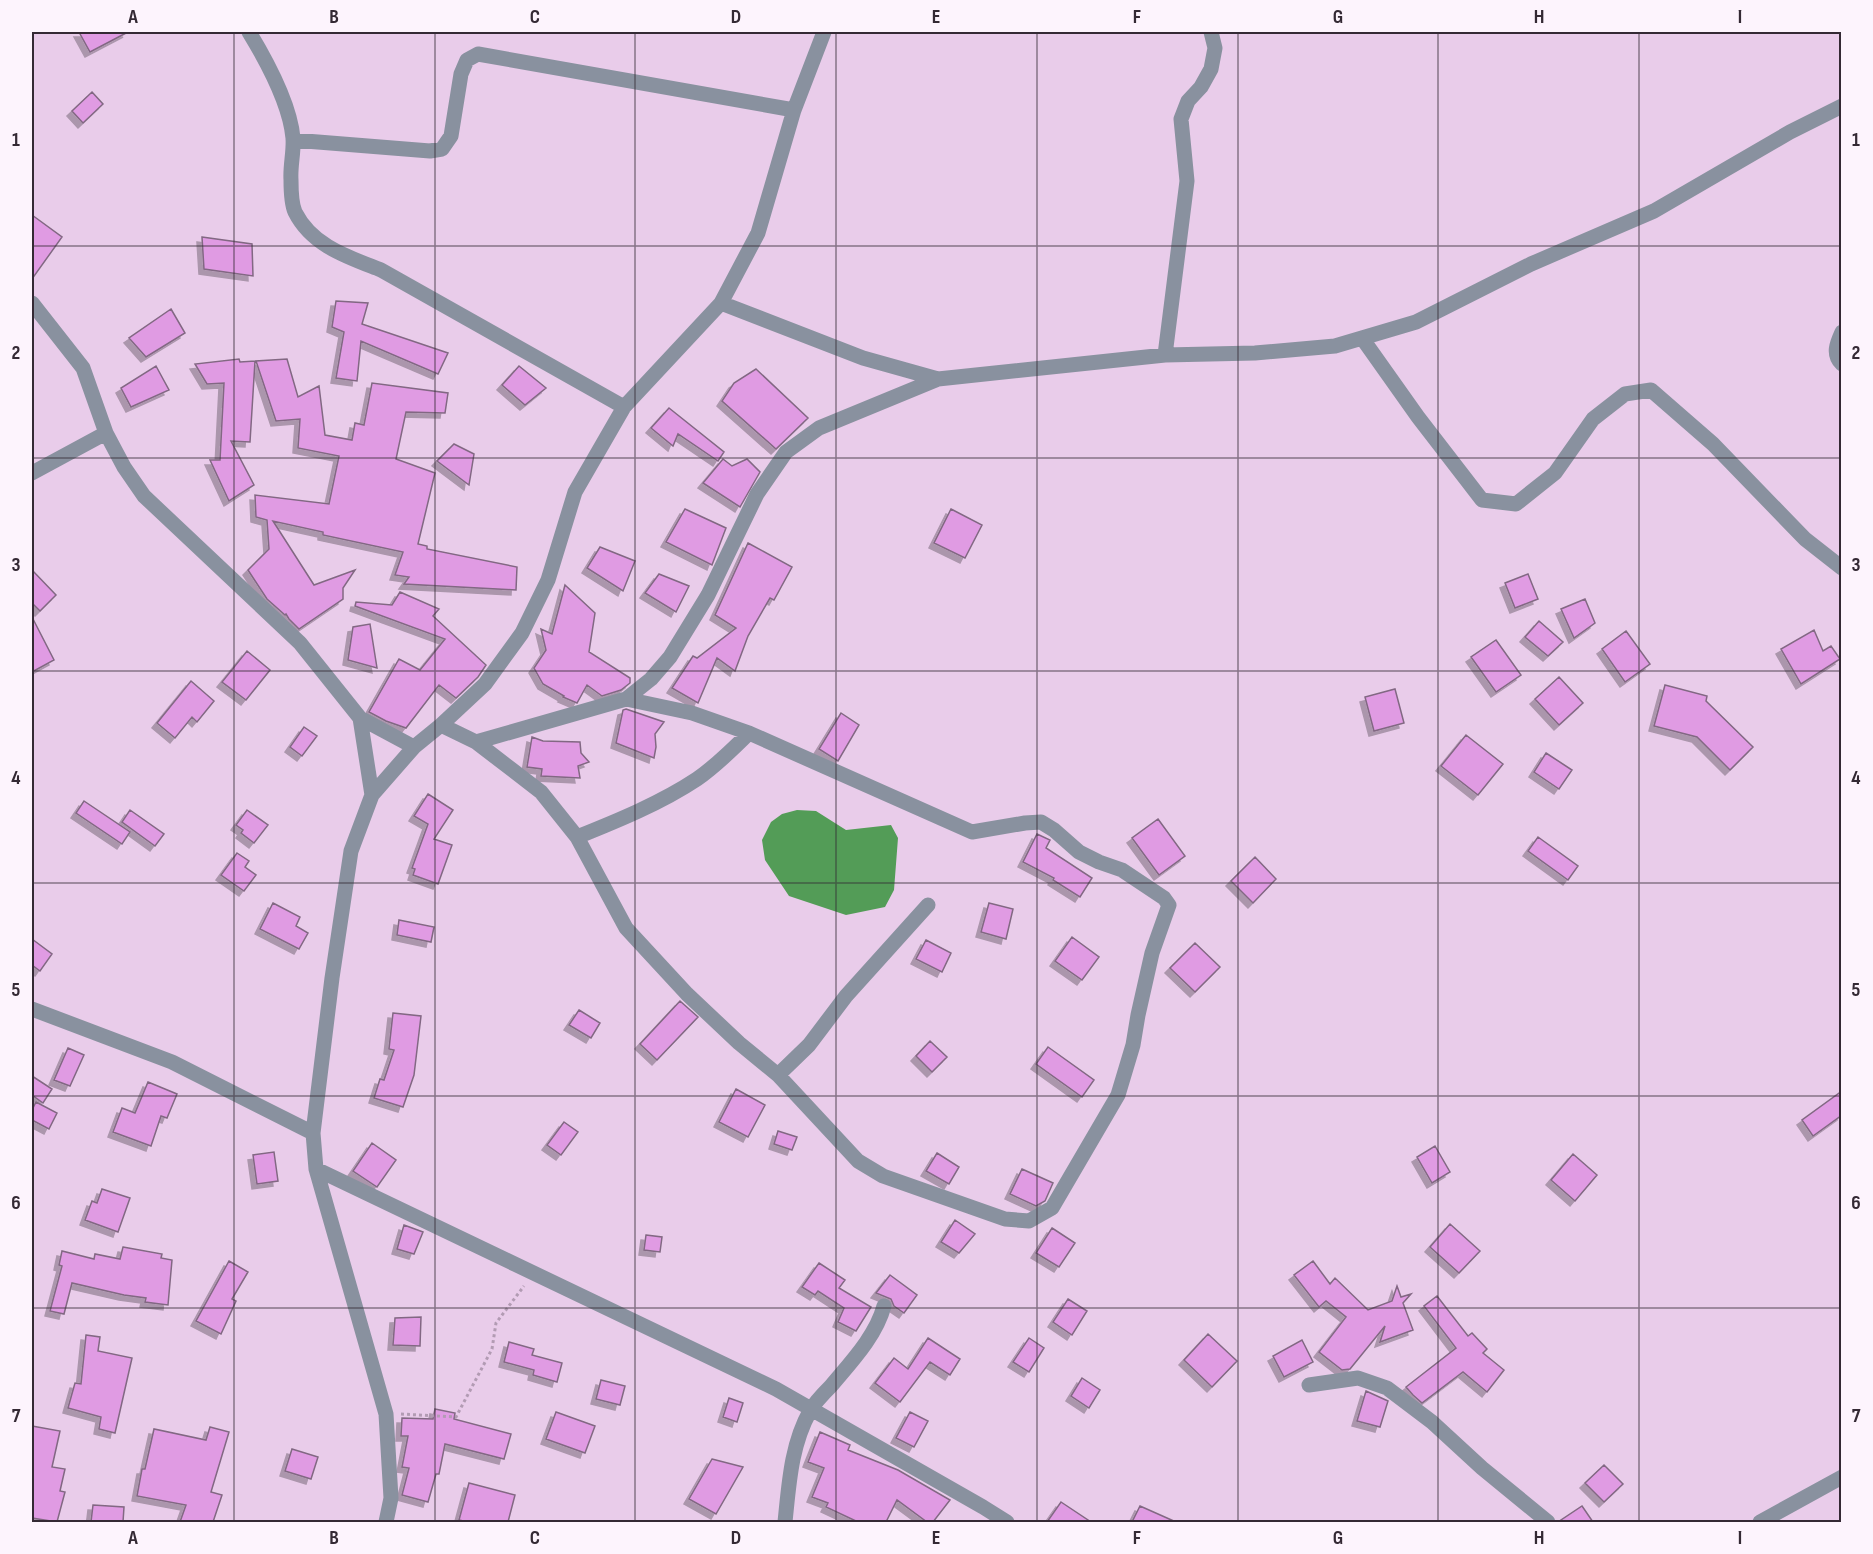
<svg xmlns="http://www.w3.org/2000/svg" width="1873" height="1554" font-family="'Sofia Sans Condensed',sans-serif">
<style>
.water{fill:#539c57}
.building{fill:#e09be3;stroke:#826883;stroke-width:1.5;filter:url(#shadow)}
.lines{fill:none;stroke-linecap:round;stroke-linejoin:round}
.path{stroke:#b29bb3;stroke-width:3;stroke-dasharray:3 3;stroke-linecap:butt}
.minor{stroke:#89919f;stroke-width:15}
.grid{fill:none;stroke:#342934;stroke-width:1.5;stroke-opacity:0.55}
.neatline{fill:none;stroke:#342934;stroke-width:2}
.grid-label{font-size:20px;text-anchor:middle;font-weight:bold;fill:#342934}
</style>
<defs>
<filter id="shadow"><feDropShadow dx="-5" dy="5" stdDeviation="0" flood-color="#0004"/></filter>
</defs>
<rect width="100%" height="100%" fill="#e9ccea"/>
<!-- water -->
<path class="water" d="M797,810L816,811L846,830L891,825L898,838L894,890L885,907L846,915L789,896L765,860L762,840L771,822L782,814Z"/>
<!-- building -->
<path class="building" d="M79,32H128L90,52Z
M92,92L103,104L83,123L72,111Z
M32,215L62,237L32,279Z
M202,237L252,244L253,276L204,269Z
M336,301L368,303L362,324L448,353L438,374L361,341L357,381L336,378L344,332L332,327Z
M171,309L185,333L146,357L129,338Z
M239,359L240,362L255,361L250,442L231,441L254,485L229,501L210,460H220L224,383L207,384L195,364Z
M287,359L298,397L319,386L325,435L352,440L355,423L364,425L372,383L448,393L445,413L406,412L396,459L435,473L418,544L427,546V549L517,567L516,590L404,584L409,577L395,575L403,552L323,535V532L273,521L314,585L355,570L343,588V599L299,629L289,619L286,614L285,615L267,599L248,570L269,549L267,520L256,517L255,495L329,504L339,456L298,448L300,419L276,421L256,361Z
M156,366L169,390L131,407L121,388Z
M519,366L546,388L525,405L502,385Z
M756,369L808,418L776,449L722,401L734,383Z
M669,408L724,452L718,461L678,434L673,446L651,428Z
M454,444L474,454L469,485L437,461Z
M723,459L732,466L747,459L760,472L740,507L703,483Z
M685,509L726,528L712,565L666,542Z
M951,509L982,525L965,558L934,543Z
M748,543L792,567L774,600L770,598L748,636L735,671L717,658L698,703L672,688L693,656L697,658L736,628L715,615Z
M600,547L635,561L623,591L587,568Z
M32,570L56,595L40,611L32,603Z
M659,574L689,586L676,612L645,593Z
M1528,574L1538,599L1515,608L1505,583Z
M565,585L595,613L589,652L630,678V683L621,690L602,696L587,685L577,703L563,697L564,696L543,684L534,668L546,650L541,629L552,634Z
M400,592L439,609L433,616L486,665L478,677L456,698L439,685L406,728L386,721L369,712L399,659L420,670L445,639L355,606L356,602L392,605Z
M1585,599L1595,623L1574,638L1561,609Z
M32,617L54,660L32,672Z
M1539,621L1563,642L1548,656L1525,637Z
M370,624L377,668L348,660L353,627Z
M1814,630L1823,651L1831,646L1840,659L1801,684L1781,649Z
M1626,631L1650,664L1625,682L1602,649Z
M1496,640L1521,675L1496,692L1471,657Z
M247,651L270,670L246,700L222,682Z
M1559,677L1583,703L1559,725L1535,699Z
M191,681L214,701L197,722L192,717L175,738L157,723Z
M1665,685L1707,696L1706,701L1753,747L1730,770L1697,737L1654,726Z
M1395,689L1404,723L1374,731L1365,697Z
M626,709L664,722L655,734L656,747L654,758L616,743L623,710Z
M841,713L859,725L838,761L819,749Z
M304,727L317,736L302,756L290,747Z
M1466,735L1503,764L1478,795L1441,766Z
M532,737L543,741L580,742L581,753L589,762L578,766L580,778L541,776L542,769L527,767Z
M1546,753L1572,770L1559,789L1534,772Z
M428,794L453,810L434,839L452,845L438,884L413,875L415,869L412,868L428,824L414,816Z
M84,801L130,832L122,844L76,813Z
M130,810L164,834L155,846L122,822Z
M247,810L268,825L254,843L241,833L243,830L236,825Z
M1158,819L1185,856L1159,875L1132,838Z
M1037,834L1050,840L1046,848L1092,878L1080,897L1053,880L1054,878L1023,862Z
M1538,837L1578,866L1568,880L1528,851Z
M237,853L249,861L245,867L256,875L244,891L221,875Z
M1255,857L1276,879L1253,903L1231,881Z
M273,903L300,917L296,926L308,933L299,949L260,929Z
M989,903L1013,909L1006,939L981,932Z
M399,920L434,927L431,942L397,935Z
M1072,937L1099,957L1082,980L1055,961Z
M32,939L52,954L40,971L32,965Z
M926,940L951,953L942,972L916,959Z
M1195,943L1220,967L1195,992L1170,968Z
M680,1001L698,1017L657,1060L640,1044Z
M579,1010L600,1023L591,1038L569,1025Z
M393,1013L421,1016L414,1075L403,1107L374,1098L380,1079L384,1080L394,1050L389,1049Z
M930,1041L947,1057L932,1072L916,1056Z
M1048,1047L1094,1080L1082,1097L1036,1064Z
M68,1048L84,1055L70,1086L54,1080Z
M32,1076L52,1089L43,1103L32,1095Z
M148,1082L177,1094L167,1118L161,1116L151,1146L113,1132L122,1108L135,1113Z
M736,1089L765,1105L748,1137L719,1122Z
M1842,1091V1115L1813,1136L1802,1120Z
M36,1102L57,1113L49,1129L32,1120V1110Z
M564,1122L578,1132L561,1155L547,1145Z
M778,1131L797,1137L792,1150L774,1144Z
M372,1143L396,1160L377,1187L353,1171Z
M1435,1146L1450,1172L1432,1183L1417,1157Z
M274,1152L278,1181L257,1184L253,1155Z
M937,1153L959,1167L949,1184L926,1171Z
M1573,1154L1597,1175L1575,1201L1551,1180Z
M1022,1169L1053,1183L1045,1201L1036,1206L1010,1194Z
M102,1189L130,1198L118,1232L85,1220L92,1201L97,1203Z
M955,1220L975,1234L959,1253L941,1242Z
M1450,1224L1480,1251L1459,1273L1430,1247Z
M404,1225L423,1232L414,1254L397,1249Z
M1052,1228L1075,1243L1059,1267L1036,1253Z
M646,1235L662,1237L660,1252L644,1250Z
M123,1247L162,1254L161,1258L172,1260L168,1305L145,1302L146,1298L124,1295L72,1283L64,1314L50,1311L62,1266L59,1265L62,1251L94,1259L95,1254L120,1259Z
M229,1261L248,1272L232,1299L236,1301L221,1334L196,1321Z
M1313,1261L1330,1284L1335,1278L1368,1310L1392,1301L1397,1286L1401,1297L1411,1294L1403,1303L1413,1330L1380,1342L1385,1326L1350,1369L1342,1370L1319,1352L1346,1317L1326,1301L1319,1307L1294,1275Z
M819,1263L845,1280L839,1288L871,1307L856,1331L838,1322L844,1308L818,1291L815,1295L802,1287Z
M890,1275L917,1295L904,1313L894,1306L891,1299L876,1293Z
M1437,1296L1468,1336L1472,1333L1487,1349L1483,1353L1504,1370L1487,1392L1463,1372L1422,1403L1413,1395L1406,1387L1456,1348L1424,1306Z
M1068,1299L1087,1311L1072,1335L1053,1322Z
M421,1317L420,1346L393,1345L395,1318Z
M1208,1334L1237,1361L1212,1387L1184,1360Z
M86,1335L100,1337L98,1351L132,1358L115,1433L99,1429L101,1417L68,1408L75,1383L81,1384Z
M928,1338L960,1359L950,1375L930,1362L900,1402L875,1383L894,1358L908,1369Z
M1029,1338L1044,1348L1029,1372L1013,1362Z
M1302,1340L1313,1362L1284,1377L1273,1356Z
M509,1342L534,1349L532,1355L562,1363L557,1382L533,1375L534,1370L504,1362Z
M1082,1378L1100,1390L1089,1408L1071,1396Z
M601,1380L625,1386L620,1405L596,1399Z
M1366,1391L1388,1401L1380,1427L1357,1421Z
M729,1398L743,1403L737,1422L723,1417Z
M435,1409L455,1413L454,1419L511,1434L504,1459L445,1444L439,1474H436L428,1502L402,1495L409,1468L402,1467L408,1436H401L402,1418L433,1419Z
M556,1412L595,1426L585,1453L546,1439Z
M910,1412L928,1421L914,1447L896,1438Z
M32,1426L60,1431L52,1467L65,1469L60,1491L65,1492L57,1522L32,1518Z
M210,1427L229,1432L211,1492L222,1495L213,1522H180L186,1505L137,1496L142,1469H145L154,1429L206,1440Z
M820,1432L850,1445L848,1450L898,1470L950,1500L933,1522H927L897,1500L886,1522H858L826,1507L828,1503L812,1497L824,1468L808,1462Z
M292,1449L318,1457L311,1479L285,1471Z
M712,1459L743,1467L716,1514L689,1499Z
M1604,1465L1623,1484L1604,1502L1585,1483Z
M469,1483L515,1495L508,1522H468L459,1520Z
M1061,1502L1091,1522H1047Z
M93,1505L124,1507L123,1522H91Z
M1140,1506L1176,1522H1132Z
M1582,1506L1593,1522H1558Z"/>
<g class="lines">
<!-- path -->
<path class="path" d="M401,1414L456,1417L492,1349L496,1323L524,1286"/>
<!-- minor -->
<path class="minor" d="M249,32C266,60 290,105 293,138C294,152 290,166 291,180C291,189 291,203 295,212C312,246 348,257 381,270L624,407
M293,140L430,151L442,149L451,136L461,74L467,60L478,54L794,110
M32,303L83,368L106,433L124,467L144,496L300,643L360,718L414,747
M721,303L863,358L938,379L1165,355L1255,353L1335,346L1416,322L1531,264L1654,211L1790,132L1842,106
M1842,332C1837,343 1832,354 1842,364
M1362,338L1418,417L1482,500L1516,504L1555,473L1593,419L1625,394L1651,390L1713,444L1805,539L1842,568
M1165,355L1187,181L1181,119L1188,101L1201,87L1211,69L1215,48L1211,32
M32,473L106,433
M360,718L372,795
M441,725L476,742L541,792L577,837L626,928L687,994L739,1043L778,1075L858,1161L883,1176L1005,1219L1029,1221L1052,1208L1118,1095L1133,1045L1138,1015L1152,953L1169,905L1164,898L1122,870L1099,862L1079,852L1054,830L1041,822L1025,823L972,832L749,733L692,713L626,699
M476,742L626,699L651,679L670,657L708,595L757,494L786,452L819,428L938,379
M577,837C617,821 661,803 697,779C716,766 733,749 749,733
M32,1009L172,1062L313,1133
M778,1075L809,1045L846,996L928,905
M316,1169L776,1389L983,1507L1007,1522
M1309,1385L1358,1378L1387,1388L1432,1422L1482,1468L1548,1522
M386,1522L391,1498L386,1414L316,1169L313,1133L332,978L351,851L372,795L414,747L441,725L485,684L522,633L548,580L575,492L624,407L721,303L758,233L794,110L824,32
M785,1522C789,1484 791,1445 810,1411C815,1402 824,1393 831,1386C851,1362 876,1336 884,1306
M1760,1522L1842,1477"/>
</g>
<!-- grid -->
<path class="grid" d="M234,32V1522M435,32V1522M635,32V1522M836,32V1522M1037,32V1522M1238,32V1522M1438,32V1522M1639,32V1522M32,246H1842M32,458H1842M32,671H1842M32,883H1842M32,1096H1842M32,1308H1842"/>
<!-- border -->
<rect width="1873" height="1554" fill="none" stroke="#fdf4fd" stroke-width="66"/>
<rect x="33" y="33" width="1807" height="1488" class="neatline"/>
<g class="grid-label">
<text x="133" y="23">A</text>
<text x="334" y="23">B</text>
<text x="535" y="23">C</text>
<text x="736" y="23">D</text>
<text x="936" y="23">E</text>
<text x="1137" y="23">F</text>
<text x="1338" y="23">G</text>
<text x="1539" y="23">H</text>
<text x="1740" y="23">I</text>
<text x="16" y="146">1</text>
<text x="1856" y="146">1</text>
<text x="16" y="359">2</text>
<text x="1856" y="359">2</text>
<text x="16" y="571">3</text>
<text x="1856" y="571">3</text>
<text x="16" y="784">4</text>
<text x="1856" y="784">4</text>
<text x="16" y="996">5</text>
<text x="1856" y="996">5</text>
<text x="16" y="1209">6</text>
<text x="1856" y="1209">6</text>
<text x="16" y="1422">7</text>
<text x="1856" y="1422">7</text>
<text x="133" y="1544">A</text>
<text x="334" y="1544">B</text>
<text x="535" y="1544">C</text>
<text x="736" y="1544">D</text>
<text x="936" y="1544">E</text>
<text x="1137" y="1544">F</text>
<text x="1338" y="1544">G</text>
<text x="1539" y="1544">H</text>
<text x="1740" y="1544">I</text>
</g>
</svg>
